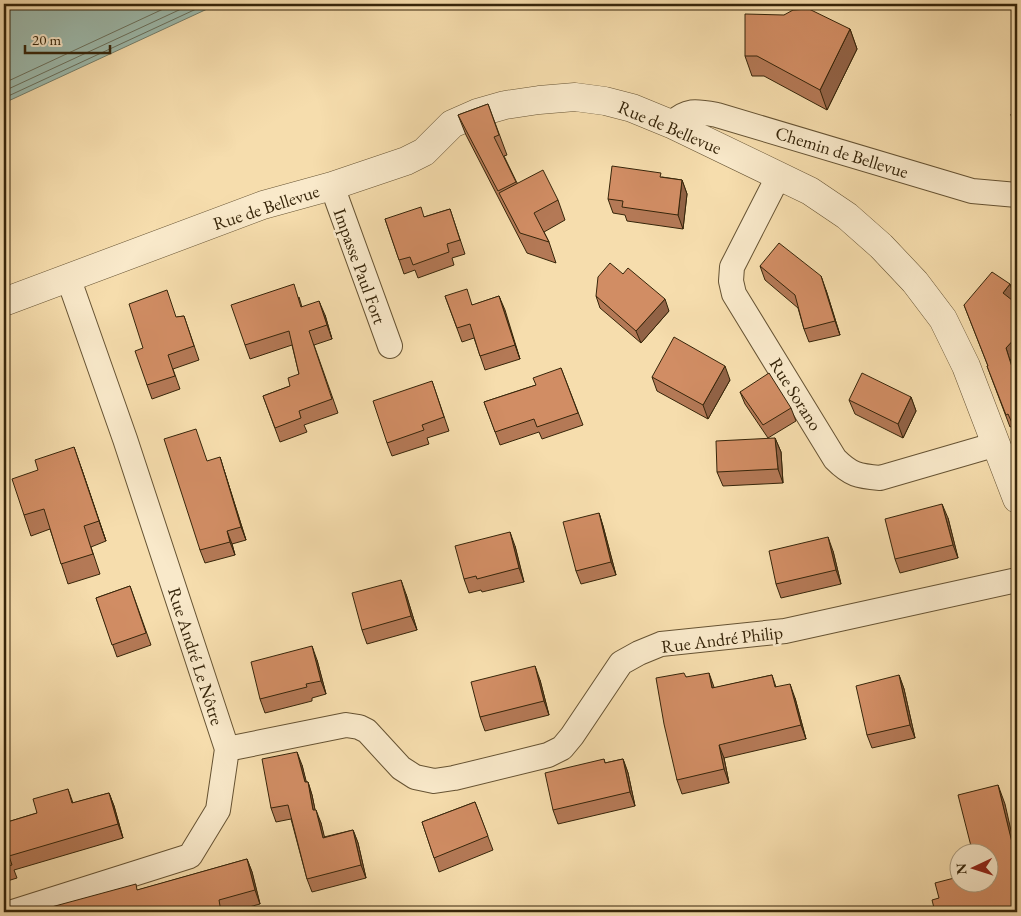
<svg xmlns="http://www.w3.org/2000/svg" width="1021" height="916" font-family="'EB Garamond',serif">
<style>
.water{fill:#9dbbae;stroke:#747f6c}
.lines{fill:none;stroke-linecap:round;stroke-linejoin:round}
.shore{stroke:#6a705c;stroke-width:1}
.minor-casing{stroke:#665333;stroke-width:26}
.tertiary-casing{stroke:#665333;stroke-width:29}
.minor{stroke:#f9e9ca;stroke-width:24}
.tertiary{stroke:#f9e9ca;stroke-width:28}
.wall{fill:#b47956;stroke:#36250a}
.shaded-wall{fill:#926346;stroke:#36250a}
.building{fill:#d18d64;stroke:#36250a}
.labels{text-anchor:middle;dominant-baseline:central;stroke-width:5;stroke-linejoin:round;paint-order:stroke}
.street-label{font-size:18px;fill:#36250a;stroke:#f9e9ca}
</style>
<rect width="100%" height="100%" fill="#f6ddad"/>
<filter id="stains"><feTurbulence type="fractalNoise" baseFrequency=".004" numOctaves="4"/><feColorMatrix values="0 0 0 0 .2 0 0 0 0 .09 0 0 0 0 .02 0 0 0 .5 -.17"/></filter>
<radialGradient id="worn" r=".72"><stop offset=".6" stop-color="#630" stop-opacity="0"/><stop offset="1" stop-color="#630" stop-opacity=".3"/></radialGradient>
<!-- water -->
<path class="water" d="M4,4H218L4,103Z"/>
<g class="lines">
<!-- shore -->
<path class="shore" d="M4,83L174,4
M4,91L192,4
M4,98L207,4"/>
<defs>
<path id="minor" d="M671,124C687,109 696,111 717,115L972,191L1017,195
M779,175L732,267L731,281L734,294L835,459C851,475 858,476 880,478L997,444
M332,186L390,346
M227,749L346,725L359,727L367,731L401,768L415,777L434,781L454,778L548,755L562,748L572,736L621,663L639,653L661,644L785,631L1017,580
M13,912L190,856L218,810L227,749L125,439L68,277"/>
<path id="tertiary" d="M4,302L263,205L332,186L406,161L424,152L452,124L477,113L505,105L539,100L575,97L605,101L632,108L671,124L810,191L847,216L881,246L915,282L943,319L966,366L1017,499"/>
</defs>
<!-- minor casing -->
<use href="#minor" class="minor-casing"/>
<!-- tertiary casing -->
<use href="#tertiary" class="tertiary-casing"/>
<!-- minor -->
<use href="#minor" class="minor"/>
<!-- tertiary -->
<use href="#tertiary" class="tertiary"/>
</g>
<!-- wall -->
<path class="wall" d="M784,15L850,29L857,49L827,110L764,76H752L745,56Z
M1017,99V129L1015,128L1011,115Z
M488,104L507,155L504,156L517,183L558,200L565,220L544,232L549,242L556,263L527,253L466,135L458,115Z
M662,177L682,180L687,194L683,229L627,221L625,215L613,213L608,199Z
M450,209L465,254L452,258L454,265L418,278L415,270L404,274L385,219L424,217Z
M760,266L826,290L840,335L809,342L804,329L798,308L765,280Z
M623,274L669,311L641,343L600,308L596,296Z
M1010,284L1014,296L1011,299L1010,360L1017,381V436L1013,426L1010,427L987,366H988L964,305Z
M445,296L473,305L499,296L520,359L485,370L474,338L462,342Z
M299,297L302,307L325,315L332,339L314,345L338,413L304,425L307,432L280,442L263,396L290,386L299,374L292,345L250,359L245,345Z
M184,316L199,360L173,369L180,389L152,399L147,385L143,348L177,317Z
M561,368L583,425L542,439L539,432L500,445L484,402L536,385Z
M652,377L730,380L708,419L657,391Z
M432,381L449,431L427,438L429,444L392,456L387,443Z
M740,392L791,408L796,421L768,438L745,404Z
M911,397L916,411L903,438L855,414L849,400Z
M775,438L781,452L783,483L723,486L717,472Z
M81,467L106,541L91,547L100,574L68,584L50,529L31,536L24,515Z
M224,470L246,540L232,544L235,555L205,563L200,550Z
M599,513L603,526L616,575L581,584L576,571Z
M948,518L958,558L900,573L895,559Z
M515,546L524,582L482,592L481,590L469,593L464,579Z
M833,551L841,584L781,598L776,584Z
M130,586L151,645L117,657L96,598Z
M406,594L417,630L367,644L362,630Z
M317,660L326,694L312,698V701L265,713L260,699Z
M772,675L776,687L795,698L806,739L724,758L729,783L682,794L677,780L686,677L714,688Z
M899,675L904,689L915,738L872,748L867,735Z
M540,680L549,715L485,731L480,717Z
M4,755L7,766L4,767Z
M604,759L605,763L623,759L628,773L635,806L558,824L553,810Z
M302,765L306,782H308L312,795L315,810L321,823L324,837L353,830L358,843L366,878L312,892L307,879L291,819L276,822L271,808Z
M68,789L73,803L109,793L114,806L123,838L14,870L17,878L4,882V823L37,813Z
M475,802L493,850L439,872L422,822Z
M247,859L252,872L260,904L231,912H33L138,890Z"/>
<!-- shaded-wall -->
<path class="shaded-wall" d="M850,29L857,49L827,110L820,90Z
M682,180L687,194L683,229L678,215Z
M821,276L826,290L840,335L835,321Z
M1010,284L1014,296L1007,304L1003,293Z
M499,296L505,310L520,359L515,345Z
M665,299L669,311L641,343L636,331Z
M319,301L325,315L332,339L327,325Z
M1017,336V352L1010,360L1017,383L1006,348Z
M725,366L730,380L708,419L703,405Z
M911,397L916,411L903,438L898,424Z
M775,438L781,452L783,483L778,469Z
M74,447L81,467L106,541L99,521Z
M220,457L224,470L246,540L241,527Z
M942,504L948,518L958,558L953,545Z
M599,513L603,526L616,575L611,562Z
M227,531L232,544L235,555L230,542Z
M510,532L515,546L524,582L519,568Z
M828,537L833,551L841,584L836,570Z
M401,580L406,594L417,630L411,616Z
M312,646L317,660L326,694L321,681Z
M535,666L540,680L549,715L544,701Z
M709,673L714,687L717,702L712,688Z
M899,675L904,689L915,738L910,725Z
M790,684L795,698L806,739L801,725Z
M719,745L724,758L729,783L724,769Z
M297,752L302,765L310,796L305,782Z
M623,759L628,773L635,806L630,792Z
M308,782L312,795L318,824L313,810Z
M998,785L1005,804L1017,857V865Z
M109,793L114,806L123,838L118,824Z
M316,810L321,823L328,851L323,838Z
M353,830L358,843L366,878L361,865Z
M247,859L252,872L260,904L255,890Z"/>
<!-- building -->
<path class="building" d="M809,9L850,29L820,90L757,56H745V14L784,15L793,10Z
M1017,99V118L1011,115Z
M488,104L499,135L494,137L516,182L498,191L458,115Z
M612,166L661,173L660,177L682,180L678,215L622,207L623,201L608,199Z
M543,170L558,200L534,213L549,242L520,233L499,193Z
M421,207L424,217L450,209L460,240L447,244L449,252L413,265L410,257L399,260L385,219Z
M779,243L821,276L835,321L804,329L795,295L760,266Z
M610,263L623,274L628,268L665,299L636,331L596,296L598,277Z
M992,272L1010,284L1003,293L1017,304V336L1006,348L1017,383V423L1013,425L1008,414L1006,415L987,366H988L964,305Z
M294,284L301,307L319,301L327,325L309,331L332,399L299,411L301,418L275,428L263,396L290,386L288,378L299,374L289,331L245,345L231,305Z
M467,289L472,305L499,296L515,345L480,356L470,324L457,328L445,296Z
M167,290L176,317L184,316L194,346L168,355L175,376L147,385L135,351L143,348L129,304Z
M674,337L725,366L703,405L652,377Z
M561,368L578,413L537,427L534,419L495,432L484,402L536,385L533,378Z
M769,373L791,408L763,425L740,392Z
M862,373L911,397L898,424L849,400Z
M432,381L444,417L422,425L424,430L387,443L373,401Z
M196,429L207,461L220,457L241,527L227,531L230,542L200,550L164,439Z
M775,438L778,469L717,472L716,441Z
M74,447L99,521L84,526L93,554L61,564L44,509L24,515L12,479L38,470L35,460Z
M942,504L953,545L895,559L885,519Z
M599,513L611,562L576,571L563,522Z
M510,532L519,568L477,579L476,576L464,579L455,546Z
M828,537L836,570L776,584L769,551Z
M401,580L411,616L362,630L352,593Z
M130,586L146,633L112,645L96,598Z
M312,646L321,681L306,684L307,687L260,699L251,662Z
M535,666L544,701L480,717L471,682Z
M684,673L686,677L709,673L712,688L772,675L775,687L790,684L801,725L719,745L724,769L677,780L664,724L656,678Z
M899,675L910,725L867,735L856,686Z
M297,752L305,782H308L313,810H316L323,838L353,830L361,865L307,879L288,805L271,808L262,759Z
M604,759L605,763L623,759L630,792L553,810L545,773Z
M998,785L1017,863V912H935L932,900L939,898L935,883L958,877V884H988V854H973L958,795Z
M68,789L72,803L109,793L118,824L9,856L12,865L4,867V823L37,813L33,799Z
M475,802L488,836L434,858L422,822Z
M247,859L255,890L219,900L221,912H184L183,911L177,912H33L136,884L137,890Z"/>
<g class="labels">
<!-- street labels -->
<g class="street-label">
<text transform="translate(670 127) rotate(23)">Rue de Bellevue</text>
<text transform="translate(842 152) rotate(17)">Chemin de Bellevue</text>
<text transform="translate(266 207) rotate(-18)">Rue de Bellevue</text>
<text transform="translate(360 266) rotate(70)">Impasse Paul Fort</text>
<text transform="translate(796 394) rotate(58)">Rue Sorano</text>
<text transform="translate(722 639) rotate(-7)">Rue André Philip</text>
<text transform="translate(196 656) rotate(72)">Rue André Le Nôtre</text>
</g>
</g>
<!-- margin -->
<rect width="1021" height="916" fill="none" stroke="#f6ddad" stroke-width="20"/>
<rect x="5" y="5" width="1011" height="906" fill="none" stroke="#36250a" stroke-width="2.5"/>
<rect x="10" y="10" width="1001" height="896" fill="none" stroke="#36250a"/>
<!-- north arrow -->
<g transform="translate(974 868) rotate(266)"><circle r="24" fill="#f9e9ca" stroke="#ab9b7d"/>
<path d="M0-4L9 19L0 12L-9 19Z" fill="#8f2418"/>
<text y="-8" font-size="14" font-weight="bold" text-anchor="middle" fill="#36250a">N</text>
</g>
<!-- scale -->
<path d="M25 45v8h85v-8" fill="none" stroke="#36250a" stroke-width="2.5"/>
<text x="32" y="45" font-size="15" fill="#36250a" stroke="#f9e9ca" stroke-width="4" paint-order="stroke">20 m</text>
<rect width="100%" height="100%" filter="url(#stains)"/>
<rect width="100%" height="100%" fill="url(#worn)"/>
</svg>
